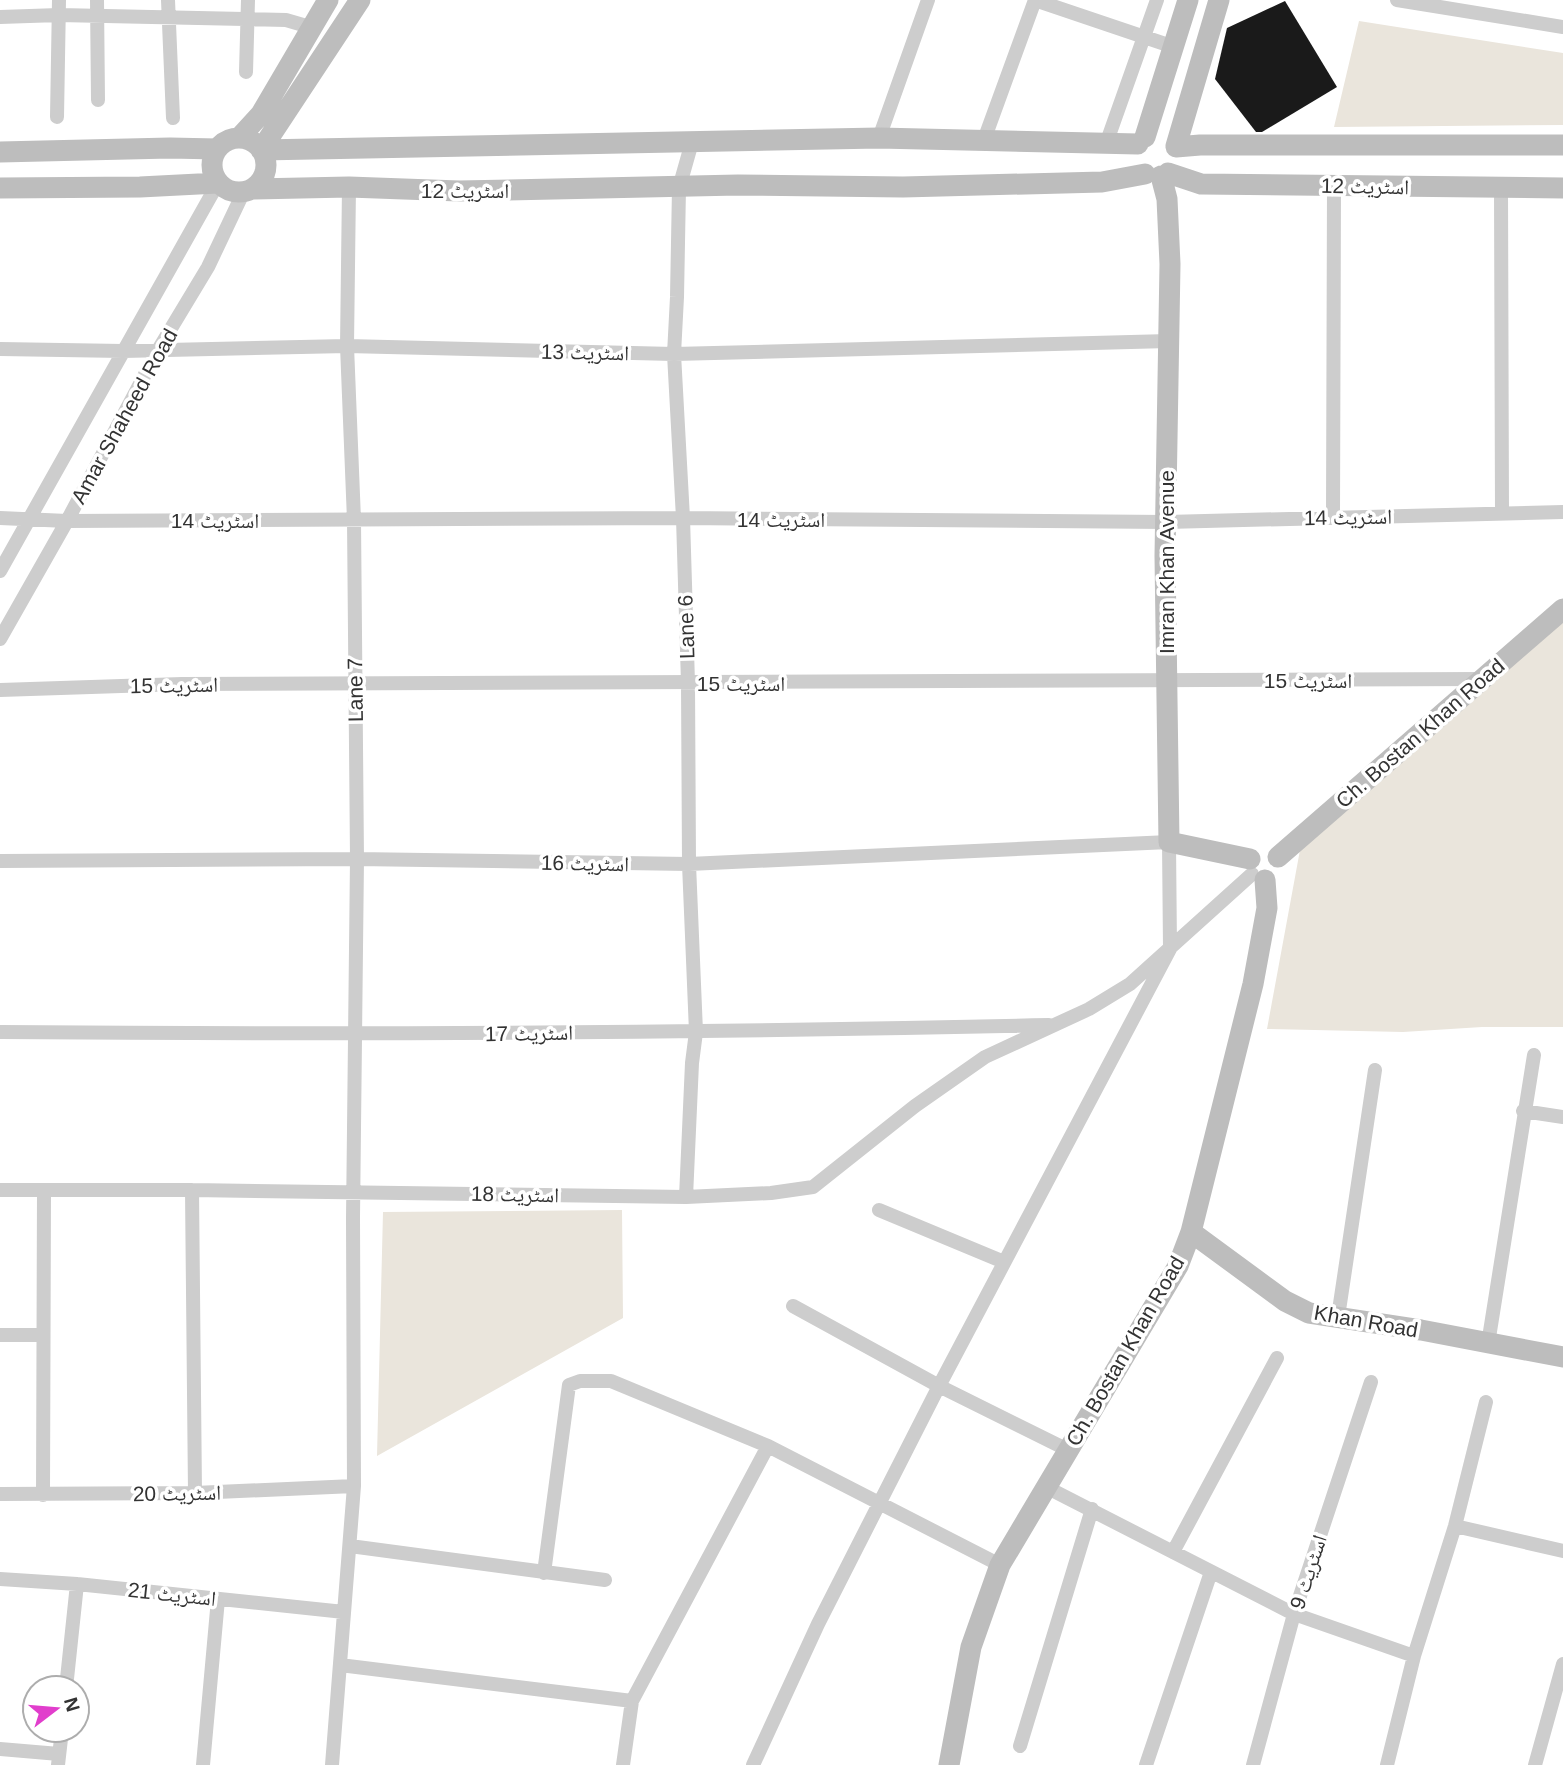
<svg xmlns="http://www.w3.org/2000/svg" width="1563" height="1765" font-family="Arial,'Noto Naskh Arabic',sans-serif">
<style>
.green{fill:#eae5dc}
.building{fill:#1a1a1a}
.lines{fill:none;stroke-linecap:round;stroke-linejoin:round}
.street{stroke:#cdcdcd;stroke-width:14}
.secondary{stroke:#bdbdbd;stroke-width:21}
.labels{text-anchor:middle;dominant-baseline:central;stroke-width:7;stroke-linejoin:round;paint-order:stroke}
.street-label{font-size:21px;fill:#333;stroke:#fff}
</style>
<rect width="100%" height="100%" fill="#fff"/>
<!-- green -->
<path class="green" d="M1359,21L1563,53V125L1334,127Z
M1563,611V1027H1482L1403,1032L1267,1029L1300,850Z
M622,1210L623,1318L377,1456L383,1212Z"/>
<!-- building -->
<path class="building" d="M1285,1L1337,87L1262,132H1256L1215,79L1227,28Z"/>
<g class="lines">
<!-- street -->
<path class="street" d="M97,0L98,100
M168,0L173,118
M1035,0L1174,47
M1397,0L1563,27
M0,17L59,15L286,20L310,27
M246,72L248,0
M57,117L59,0
M879,138L928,0
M984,140L1035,0
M1106,144L1157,0
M1501,189L1502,514
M0,349L123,351L347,346L674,354L1169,341
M0,518L67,521L683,518L1167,522L1563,512
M1333,518L1334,186
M0,571L218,183
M0,639L67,521L158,350L208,267L244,191
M0,690L182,684L1483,679
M0,861L357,859L689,864L1169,842L1170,949L939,1386L818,1624L753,1765
M0,1032C350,1035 699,1033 1049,1025
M1523,1111L1563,1117
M0,1190H192L686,1197L771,1193L813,1187L915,1106L985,1057L1089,1009L1130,984L1252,874
M192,1190L195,1493
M686,1197L692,1063L696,1032L689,864L688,683L683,518L674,354L677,297L679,188L692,142
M879,1210L1004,1262
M793,1306L939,1386L1068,1450
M1338,1317L1375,1070
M0,1335H43
M1488,1344L1534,1055
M1046,1487L1294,1614L1414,1656
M0,1494L195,1493L354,1486
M43,1495L44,1190
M1455,1526L1563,1551
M350,1546L605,1580
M1173,1552L1277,1358
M544,1573L569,1385L580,1381H611L768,1446L1000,1565
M0,1579L77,1584L344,1612
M340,1665L632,1701
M66,1688L77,1584
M1020,1746L1092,1509
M0,1749L59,1754
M58,1765L62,1730
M203,1765L218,1599
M332,1765L354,1486L353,1218L357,859L354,520L347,346L349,187
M623,1765L632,1701L768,1446
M1146,1765L1211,1572
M1253,1765L1294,1614L1371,1382
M1387,1765L1414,1656L1455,1526L1486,1402
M1535,1765L1563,1664"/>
<!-- secondary -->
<path class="secondary" d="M1145,137L1188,0
M239,138L261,114L328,0
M212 165a27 27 0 1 1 54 0a27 27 0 1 1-54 0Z
M1176,146L1219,0
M1176,147L1200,145H1563
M261,150L879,138L1138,144
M261,150L360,0
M0,152L170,148L217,149
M1168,173L1201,184L1563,188
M1161,176L1167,199L1170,264L1165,556L1169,842L1250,859
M0,188L140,187L218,183
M252,189L349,187L459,191L738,185L903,187L1102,182L1145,174
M1278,857L1563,609
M1191,1232L1285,1301L1309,1313L1421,1330L1563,1357
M949,1765L971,1647L1000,1565L1178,1266L1191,1232L1253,984L1267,908L1265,880"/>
</g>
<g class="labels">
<!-- street labels -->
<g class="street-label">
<text transform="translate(1365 186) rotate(1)">اسٹریٹ 12</text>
<text x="465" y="190">اسٹریٹ 12</text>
<text transform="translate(585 352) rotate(1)">اسٹریٹ 13</text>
<text transform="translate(124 416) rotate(-61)">Amar Shaheed Road</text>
<text transform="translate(1348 517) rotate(-1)">اسٹریٹ 14</text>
<text x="781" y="519">اسٹریٹ 14</text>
<text x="215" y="520">اسٹریٹ 14</text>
<text transform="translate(1166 562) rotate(-90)">Imran Khan Avenue</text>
<text transform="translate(686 627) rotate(-92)">Lane 6</text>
<text x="1308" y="680">اسٹریٹ 15</text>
<text x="741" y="683">اسٹریٹ 15</text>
<text transform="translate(174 685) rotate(-1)">اسٹریٹ 15</text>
<text transform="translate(355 690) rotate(-91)">Lane 7</text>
<text transform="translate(1420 733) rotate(-41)">Ch. Bostan Khan Road</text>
<text transform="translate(585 863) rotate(1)">اسٹریٹ 16</text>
<text transform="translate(529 1033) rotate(-1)">اسٹریٹ 17</text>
<text transform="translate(515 1194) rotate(1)">اسٹریٹ 18</text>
<text transform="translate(1366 1321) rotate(10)">Khan Road</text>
<text transform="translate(1125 1351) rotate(-60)">Ch. Bostan Khan Road</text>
<text transform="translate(177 1493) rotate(-1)">اسٹریٹ 20</text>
<text transform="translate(1308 1572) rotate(-72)">اسٹریٹ 9</text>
<text transform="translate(172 1594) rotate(6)">اسٹریٹ 21</text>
</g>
</g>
<!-- north arrow -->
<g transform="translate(56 1709) rotate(74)"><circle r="33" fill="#ffffff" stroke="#adadad" stroke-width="2"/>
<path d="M0-5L12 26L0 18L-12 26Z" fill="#e13ecc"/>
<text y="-10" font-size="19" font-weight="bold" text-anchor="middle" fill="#333333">N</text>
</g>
</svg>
